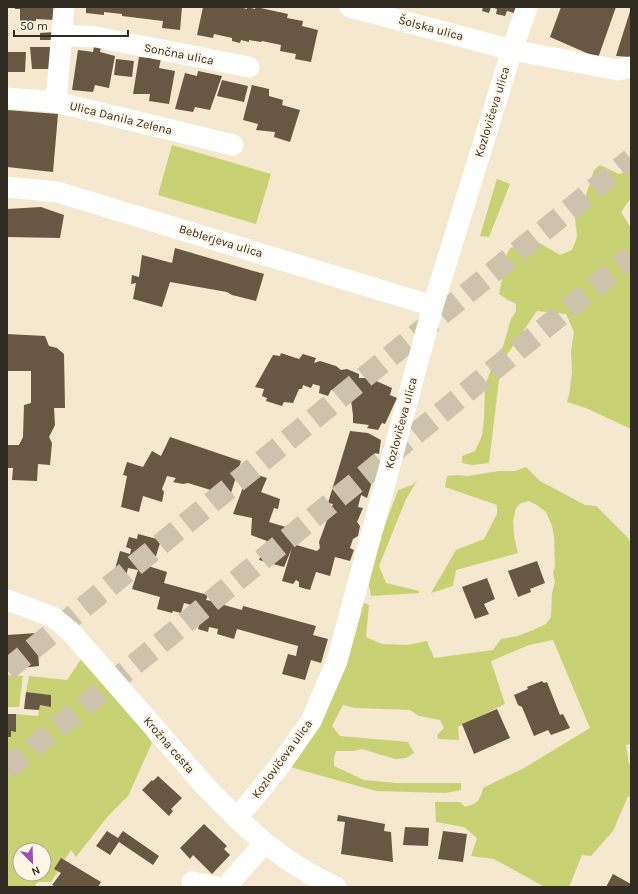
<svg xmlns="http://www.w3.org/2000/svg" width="638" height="894" font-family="Karla,sans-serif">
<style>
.green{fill:#c8d274;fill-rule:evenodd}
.building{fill:#665843}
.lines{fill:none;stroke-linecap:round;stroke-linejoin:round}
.highway-tunnel{stroke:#cdc2ac;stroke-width:22;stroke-dasharray:22 11;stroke-linecap:butt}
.minor{stroke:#fff;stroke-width:21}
.labels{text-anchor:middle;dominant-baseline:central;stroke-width:4;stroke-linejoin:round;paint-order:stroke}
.street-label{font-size:12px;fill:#302c22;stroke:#fdf5e6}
</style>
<rect width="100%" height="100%" fill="#f4e8ce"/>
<!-- green -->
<path class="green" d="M172,145L271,174L256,224L158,195Z
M600,165L619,174L631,170V198L621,212L631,228V429L586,408L567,402L569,395L572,373L571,351L574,332L566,314L537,311L501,363L489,463L472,465L462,463V456L475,451L482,436L484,419L485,386L493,364L497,354L503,347L511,319L516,311V304L508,300L499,294L507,254L510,248L536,241L560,255L572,250L577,237L575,218L587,192L594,170Z
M497,179L510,184L489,237L480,236Z
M526,467L540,481L585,505L596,506L628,538L631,544V744L626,745L629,764H631V798L628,796L613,831L591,856L582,855L569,887H545L494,859L471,856L477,838L464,827L436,822L435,802H460L465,807C478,803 480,801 483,788L524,768L590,728L553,640L529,645L491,661L505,704L458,727L459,740L438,739L437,735L444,728L440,720L419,716L410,710L355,708L343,705L332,726L340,736L408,742L414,753L406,758L395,759L362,749L353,751H336L334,758V766L364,780L396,783H461V790L446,793L376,791L290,767L298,758L314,734L355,604L364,603L369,605L366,637L382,644L407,645L427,641L434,658L493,650L501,639L518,636L533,630L546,624L551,617L552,593L555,582L553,573L555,566L554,536L552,526L546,512L537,505L529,501L521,503L516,508L513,521L514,536L518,553L456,570L453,586L431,593L456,550L484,539L497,514V505L445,487L447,476L457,475L468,476L499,471H515Z
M417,481L406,499L379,566L386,583L419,591V593L371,596L368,581L377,547L398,490L412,485Z
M82,658L139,723L152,743L128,796L108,816L76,857L71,850L51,882H38L34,887H7V771L17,768L15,761L7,763V737L11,731H16V714L38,716L40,705L51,695L26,692L29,676L67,680ZM20,850H44V874H20Z
M7,675L23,676L19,707H7Z"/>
<!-- building -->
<path class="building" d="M15,7H55V20L36,19V21H30L31,24H20V9H15Z
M86,7H182L180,30L162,28L163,21L122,16V14L104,12V15L86,13Z
M203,7H239L247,9V7L255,9L256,7L288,14L287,18L303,21L302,26L318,30L311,62L295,59L296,54L280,51L281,45L262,41L261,42L249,40V42L241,40L240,43L232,41V38L214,34L213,38L197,35Z
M483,7H516L514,13L507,11L505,16L496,14L497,9L491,7L489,13L482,11Z
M561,7H616L598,58L550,37Z
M631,8V57L616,56Z
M55,32V40H40V33Z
M94,46L101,47L100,52L115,56L109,88L95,85L93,92L72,90L78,50L93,52Z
M30,47H53V69H32Z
M7,52H26L25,72H7Z
M139,57L161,59L159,68L175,71L169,104L149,101L150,94H133Z
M116,59L134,61L132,77L114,75Z
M198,71L222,76L210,110L195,107L193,112L175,109L185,73L197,76Z
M222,80L248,86L244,102L217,96Z
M252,85L269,89V96L283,100L282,105L300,110L290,142L274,137L275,132L256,130L258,124L243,120Z
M7,110L58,114L53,172L7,167Z
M41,207L64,215L60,238L7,237V209Z
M175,248L264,274L256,301L232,295L227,292L170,282L162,307L133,299L136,283L131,284L132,275L139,277L142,255L172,263Z
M7,334L45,336L49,346L57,348L64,354L65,408H54L55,425L49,437L52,443L50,465L38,464L37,481L12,480L13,468H7V445H19L23,437L24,405L31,403V371H7Z
M281,353L299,359L303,354L316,358L314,363L320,361L336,366L341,370L347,369L359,374V378H370L369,382L374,380L392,388L390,395L397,398L385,424L382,423L378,430L367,428L369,425L353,423V415L351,400L343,398L342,392L331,390L328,396L319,393L320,386L313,384L311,388L303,385L302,389H299L293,403L284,402L282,406L266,401L267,398L262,396L264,389L255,387L273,355L280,356Z
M350,431L368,433L381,440L379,454L375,453L371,467L376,469L367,498L361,495L358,507L363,508L357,522L360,526L358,536L353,539L350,548L354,550L350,561L335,557L330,576L316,572L310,590L299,587V582L296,580L293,584L282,581L292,548L284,567L259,560L267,541L251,535L252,518L233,514L248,474L249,472L267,478L261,492L280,499L278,509L274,508L269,522L299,531L293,544L317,551L320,548L319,542L333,504L328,503Z
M170,437L241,461L230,496L188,483L183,484L173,482L176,478L167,476L162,489L164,492L162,502L143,496L139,512L121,507L127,476L123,475L127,462L143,467L152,451L161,456Z
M138,534L161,540L155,559L147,557L145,565L167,572L164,583L208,595L206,600L211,601L212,596L225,600L224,605L242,610L243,606L316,626L313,635L328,639L321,663L311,660L305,680L282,674L288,654L296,656L298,646L237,629L234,639L217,634L218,629L209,627L208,632L198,629L201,619L189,616L192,605L184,603L181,613L173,611L172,613L157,609L160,597L132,589L138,570L128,568L125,580L113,576L120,551L130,554L131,549L126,547L129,537L137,539Z
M537,561L545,583L530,589L531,592L518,597L508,571Z
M487,578L495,599L484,604L489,614L475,619L462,587Z
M37,633L39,666L21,668L20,663L7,664V635Z
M542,681L544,683L547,682L560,715L563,714L570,728L551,735L548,730L534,736L522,707L518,705L514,695L528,689L527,687Z
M26,692L51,695V707L40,705L39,710L24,709Z
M497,709L510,738L474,754L462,724Z
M7,714H16V732L11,731V737H7Z
M15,760L17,768L7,771V763Z
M158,776L182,798L171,809L173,811L169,816L142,790L152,780L153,781Z
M338,815L385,824L384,831L391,832L393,862L341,854L345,822L337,821Z
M204,824L227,846L224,849L230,855L212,874L193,855L190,859L180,848Z
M405,827L429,828L428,846L403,845Z
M107,831L118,838L123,831L159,856L153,865L119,842L110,855L96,846Z
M443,831L467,834L463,862L438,859Z
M61,858L101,882L98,887H56L52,885L61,873L54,869Z
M613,874L631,884V887H606Z"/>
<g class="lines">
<!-- highway-tunnel -->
<path class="highway-tunnel" d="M7,670L631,159
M7,769L631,257"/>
<!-- minor -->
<path class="minor" d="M350,7L512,50L618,70L631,67
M62,35L96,37L249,67
M7,98L56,102L233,145
M56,102L64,7
M7,187L57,192L433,306
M7,600L53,617L71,632L206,787C246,829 284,864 336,887
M236,817L246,807L278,768L311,721L337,661L433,306L512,50L527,7
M192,882L217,887
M228,887L232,880L265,843"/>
</g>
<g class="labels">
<!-- street labels -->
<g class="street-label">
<text transform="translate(431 28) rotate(15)">Šolska ulica</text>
<text transform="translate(179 54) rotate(11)">Sončna ulica</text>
<text transform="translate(492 112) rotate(-73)">Kozlovičeva ulica</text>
<text transform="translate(121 118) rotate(14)">Ulica Danila Zelena</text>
<text transform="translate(221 241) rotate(17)">Beblerjeva ulica</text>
<text transform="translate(401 423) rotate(-75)">Kozlovičeva ulica</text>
<text transform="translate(169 745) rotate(49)">Krožna cesta</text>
<text transform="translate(282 759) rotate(-54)">Kozlovičeva ulica</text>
</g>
</g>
<!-- border -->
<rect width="638" height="894" fill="none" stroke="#302c22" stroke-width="16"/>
<!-- north arrow -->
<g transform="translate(32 862) rotate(157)"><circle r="19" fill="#fdf5e6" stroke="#aba598"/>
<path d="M0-3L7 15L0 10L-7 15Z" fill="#9e4cbb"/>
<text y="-6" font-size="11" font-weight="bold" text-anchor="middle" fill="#302c22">N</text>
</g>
<!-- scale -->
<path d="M14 30v6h114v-6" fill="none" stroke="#302c22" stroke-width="2"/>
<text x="20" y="30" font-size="12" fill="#302c22" stroke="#fdf5e6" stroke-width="3" paint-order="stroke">50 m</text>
</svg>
